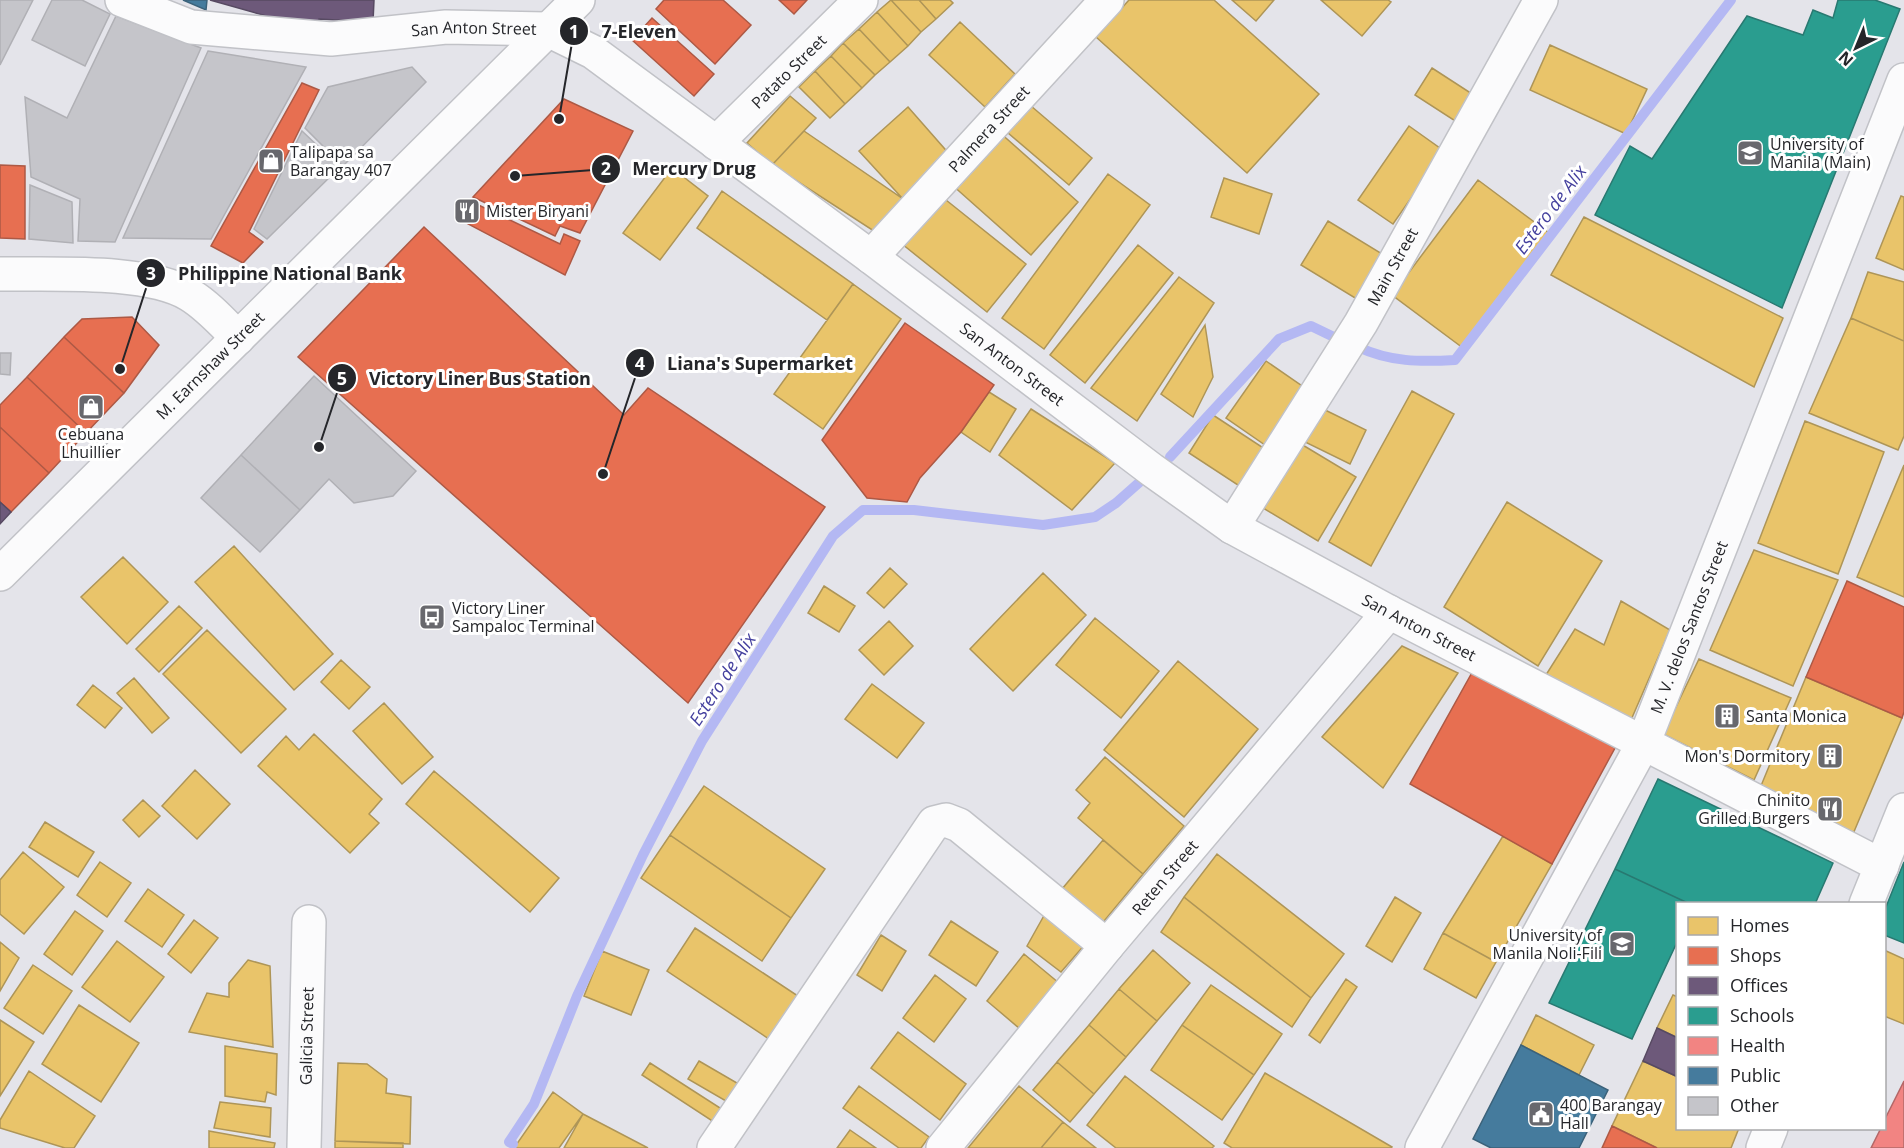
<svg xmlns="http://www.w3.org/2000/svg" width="1904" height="1148" font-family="'Open Sans',sans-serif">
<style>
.homes{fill:#e9c46a;stroke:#ae9557;stroke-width:1.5}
.shops{fill:#e76f51;stroke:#ad5945;stroke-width:1.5}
.offices{fill:#6d597a;stroke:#574a62;stroke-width:1.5}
.schools{fill:#2a9d8f;stroke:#287971;stroke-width:1.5}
.health{fill:#f28482;stroke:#b46868;stroke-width:1.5}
.public{fill:#457b9d;stroke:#3b627a;stroke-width:1.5}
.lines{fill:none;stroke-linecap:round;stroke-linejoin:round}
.stream{stroke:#b4b8f3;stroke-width:10}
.building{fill:#c5c5ca;stroke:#b0b0b5;stroke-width:1.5}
.minor-casing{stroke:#c1c2c7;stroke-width:36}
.minor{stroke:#fbfbfc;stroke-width:33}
.labels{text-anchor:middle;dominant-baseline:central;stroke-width:6;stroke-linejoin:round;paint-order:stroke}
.street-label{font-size:16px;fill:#25262a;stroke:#fff}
.poi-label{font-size:16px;fill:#25262a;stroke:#fff;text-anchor:start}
.water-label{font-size:18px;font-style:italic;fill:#44409e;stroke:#fff}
.leader{fill:none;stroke:#25262a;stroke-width:2}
.callout-dot{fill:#25262a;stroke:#fff;stroke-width:2}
.mark-label{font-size:18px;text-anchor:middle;font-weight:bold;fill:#fff}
.callout-label{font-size:18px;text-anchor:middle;font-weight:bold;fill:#25262a;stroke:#fff;stroke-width:6;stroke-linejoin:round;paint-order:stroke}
</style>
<rect width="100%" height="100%" fill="#e4e4ea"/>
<!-- homes -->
<path class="homes" d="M891,0H919L936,19L921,32Z
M891,0L921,32L908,46L877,12Z
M919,0H950L953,3L936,19Z
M1129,0H1214L1319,94L1247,173L1096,37Z
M1232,0H1274L1256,21Z
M1321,0H1388L1391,2L1362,36Z
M877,12L908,46L890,62L859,29Z
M960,22L1015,74L985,107L929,55Z
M859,29L890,62L875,75L843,43Z
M843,43L875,75L862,88L831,56Z
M1550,45L1647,89L1626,134L1530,90Z
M831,56L862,88L845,104L815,71Z
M1432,68L1483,101L1466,128L1415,95Z
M815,71L845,104L830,118L799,87Z
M790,96L816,118L772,165L747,143Z
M1024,100L1092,158L1069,185L1001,127Z
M908,107L951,156L903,199L859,151Z
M1409,126L1444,151L1393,224L1358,200Z
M804,131L903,199L880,235L772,165Z
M998,131L1078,202L1031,255L951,184Z
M672,168L708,196L660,260L623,233Z
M1108,174L1150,205L1044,349L1002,318Z
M1224,178L1272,194L1259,234L1211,217Z
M1478,180L1549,233L1463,348L1392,295Z
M722,191L853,284L827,320L697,228Z
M941,196L1026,264L987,312L902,244Z
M1901,196L1904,197V270L1876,258Z
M1584,217L1783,318L1754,387L1551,275Z
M1328,221L1387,257L1360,301L1301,265Z
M1138,245L1173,273L1085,383L1050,355Z
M1868,272L1904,282V341L1851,318Z
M1179,277L1214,303L1137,421L1091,388Z
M853,284L901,319L823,429L774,394Z
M1851,318L1904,341V436L1898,450L1809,413Z
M1205,325L1213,377L1193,417L1161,394Z
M1266,361L1305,388L1265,445L1226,418Z
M1412,391L1454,414L1371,566L1329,542Z
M989,392L1016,409L990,452L961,432Z
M1319,407L1366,430L1350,464L1303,441Z
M1031,409L1115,463L1072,510L999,455Z
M1213,415L1271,453L1247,491L1189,453Z
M1805,421L1884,452L1838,574L1758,543Z
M1296,441L1356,477L1318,541L1258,505Z
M1904,465V597L1857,577Z
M1507,502L1602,561L1538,666L1444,607Z
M234,546L333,654L294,690L195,582Z
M1754,550L1838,580L1793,686L1710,650Z
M123,557L168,602L127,644L81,597Z
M890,568L907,584L884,608L867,593Z
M1043,573L1086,615L1013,691L970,649Z
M824,586L855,606L839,632L808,613Z
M1621,601L1670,630L1631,720L1544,678L1575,629L1604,645Z
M179,606L202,628L159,672L136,649Z
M1095,618L1159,671L1121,718L1056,665Z
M889,621L913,646L884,675L859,650Z
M207,630L286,709L241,753L163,674Z
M1402,646L1458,673L1383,788L1322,737Z
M1699,659L1791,698L1754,780L1663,734Z
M341,660L370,687L349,709L321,682Z
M1178,661L1258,729L1184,817L1104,750Z
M1806,677L1902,718L1853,834L1758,793Z
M134,678L169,718L152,733L117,693Z
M872,684L924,723L897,758L845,719Z
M93,685L122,708L105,728L77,705Z
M384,703L433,757L402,784L353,731Z
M314,734L382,799L369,814L379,823L350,853L258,766L286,736L299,750Z
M1105,757L1184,826L1143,874L1078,818L1090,803L1076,790Z
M195,770L230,804L197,839L162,806Z
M434,771L559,878L530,912L406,804Z
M704,786L825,869L791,918L670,835Z
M143,800L160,816L139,837L123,820Z
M45,822L94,852L78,877L29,847Z
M670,835L791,918L762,961L641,878Z
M1503,836L1552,864L1496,962L1443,933Z
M1103,840L1143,874L1100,926L1062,889Z
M23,852L64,887L24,934L0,914V880Z
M1217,854L1344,954L1311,998L1184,897Z
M100,862L131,883L107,917L77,895Z
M148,889L184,915L162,947L125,921Z
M1184,897L1311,998L1292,1027L1161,932Z
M1395,897L1421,913L1392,962L1366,946Z
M75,911L103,931L72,975L44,954Z
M1046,912L1087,942L1061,972L1027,946Z
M194,920L218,938L191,973L168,954Z
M951,921L998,952L976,986L929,955Z
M695,928L804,1000L775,1043L667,971Z
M1443,933L1496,962L1476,998L1424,969Z
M881,935L906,951L882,991L857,975Z
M117,941L164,977L130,1022L82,987Z
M0,942L19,958L0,991Z
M1153,950L1190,983L1157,1021L1119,989Z
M1884,950L1904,959V1024L1884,1016Z
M602,951L649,970L631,1015L584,996Z
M1024,954L1059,983L1019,1028L987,1001Z
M248,960L270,966L273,1047L189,1032L207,993L229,997V983Z
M33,965L72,991L43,1034L4,1008Z
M935,975L966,999L934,1042L903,1018Z
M1346,979L1357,987L1320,1043L1309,1035Z
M1211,985L1282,1034L1254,1075L1182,1025Z
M1119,989L1157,1021L1126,1057L1089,1025Z
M1673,995L1678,997V1038L1657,1028Z
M79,1005L139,1043L101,1102L42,1064Z
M1536,1015L1594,1045L1579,1075L1521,1045Z
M0,1020L34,1042L0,1096Z
M1089,1025L1126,1057L1094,1094L1057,1062Z
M1182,1025L1254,1075L1222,1120L1151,1070Z
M898,1032L966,1084L940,1120L871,1068Z
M225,1046L277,1054L276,1095L267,1092L265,1102L225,1096Z
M699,1061L749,1090L738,1108L688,1079Z
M1643,1061L1678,1077V1128H1739L1731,1148H1657L1612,1126Z
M1057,1062L1094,1094L1070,1122L1033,1090Z
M338,1063L367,1064L387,1079L386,1093L411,1097L410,1144L335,1141Z
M650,1063L731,1115L723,1128L642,1075Z
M29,1071L95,1116L74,1148H65L0,1128V1120Z
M1265,1073L1392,1147L1391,1148H1232L1224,1143Z
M1125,1076L1214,1146L1212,1148H1116L1087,1125Z
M859,1086L929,1137L921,1148H899L843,1108Z
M1019,1086L1063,1122L1041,1148H968Z
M553,1092L583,1114L559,1148H514Z
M220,1102L271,1108L270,1137L214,1128Z
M583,1114L648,1148H564Z
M1063,1122L1096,1148H1041Z
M850,1130L876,1148H837Z
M209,1131L275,1143L274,1148H209Z
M335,1141L403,1143V1148H335Z"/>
<!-- shops -->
<path class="shops" d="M664,0H723L751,25L715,64L656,9Z
M779,0H807L794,14Z
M652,18L714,74L694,96L632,40Z
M302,83L319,90L249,232L263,242L243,263L211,246Z
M564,99L633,131L580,233L560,226L555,236L473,197Z
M0,165L25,166V239L0,238Z
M468,200L560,244L564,234L580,241L565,275L455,217Z
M424,227L624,415L648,388L825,507L688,703L298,357Z
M132,317L159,345L124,393L64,337L82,319Z
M905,323L994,385L961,432L920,478L907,502L867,498L822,440Z
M64,337L124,393L86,433L27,377Z
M27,377L86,433L49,473L0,427V405Z
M0,427L49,473L11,512L0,502Z
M1847,581L1904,607V712L1902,718L1806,677Z
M1474,669L1615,748L1552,864L1410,784Z
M1612,1126L1657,1148H1602Z"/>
<!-- offices -->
<path class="offices" d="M210,0H374L373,22L319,19L318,25L270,23V17Z
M0,502L11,512L0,524Z
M1657,1028L1678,1038V1077L1643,1061Z"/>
<!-- schools -->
<path class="schools" d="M1838,0H1875L1900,9L1782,308L1595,215L1630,146L1652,159L1747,16L1803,35L1813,10L1833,18Z
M1658,779L1833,863L1815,904H1690L1615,869Z
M1904,862V943L1884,935V912Z
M1615,869L1690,904H1678V940L1632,1039L1549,1003Z"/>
<!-- health -->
<path class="health" d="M1904,1081V1148H1871L1881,1128H1884V1121Z"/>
<!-- public -->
<path class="public" d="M183,0H207L206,10Z
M1521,1045L1608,1090L1579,1148H1491L1473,1139Z"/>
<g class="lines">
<!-- stream -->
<path class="stream" d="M1358,347C1390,362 1420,362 1455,360L1731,0
M1170,457L1279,339L1311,326L1338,339
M513,1144L509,1142L534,1104L577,996L643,855L702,741L833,536L863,510H914L1043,525L1095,517L1116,503L1142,480"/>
</g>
<!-- building -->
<path class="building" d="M0,0H33L0,65Z
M52,0H82L110,14L85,66L32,40Z
M116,16L201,48L115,242L78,241L80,199L31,177L25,97L67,118Z
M208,51L306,67L211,239L123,238Z
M412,67L426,82L343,166L305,128L328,87Z
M302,131L340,167L267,239L254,229Z
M30,185L72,202L73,243L29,239Z
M0,353H11L10,375L0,374Z
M314,376L416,471L393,496L354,503L329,479L300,510L241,455Z
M241,455L300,510L260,552L201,498Z"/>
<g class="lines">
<defs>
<g id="minor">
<path id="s1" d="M122,0L191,27L331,39L446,27L546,29L593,52L871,257L1152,470L1232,527L1389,612L1882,866"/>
<path id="s2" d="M716,143L861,0"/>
<path id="s3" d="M871,257L1107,0"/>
<path d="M0,274C51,275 148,269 190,295C208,306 223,323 238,338"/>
<path id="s4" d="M1232,527L1361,323L1541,0"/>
<path id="s5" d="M0,574L578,0"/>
<path d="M1866,904L1904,810"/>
<path id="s6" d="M304,1148L309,922"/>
<path d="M714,1148L934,823L946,820L959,825L1107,946"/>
<path id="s7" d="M943,1148L1107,946L1389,612"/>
<path id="s8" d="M1422,1148L1643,744L1904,80"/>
<path d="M1763,1148L1771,1128"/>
</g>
</defs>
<!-- minor casing -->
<use href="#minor" class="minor-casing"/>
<!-- minor -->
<use href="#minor" class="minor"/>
</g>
<!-- icons -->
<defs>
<symbol id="university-square" viewBox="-11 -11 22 22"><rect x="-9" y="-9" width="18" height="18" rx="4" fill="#68686d" stroke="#fff"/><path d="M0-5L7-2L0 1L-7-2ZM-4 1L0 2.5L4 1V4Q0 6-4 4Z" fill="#fff"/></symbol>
<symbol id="shop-square" viewBox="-11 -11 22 22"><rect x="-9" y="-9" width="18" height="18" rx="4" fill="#68686d" stroke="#fff"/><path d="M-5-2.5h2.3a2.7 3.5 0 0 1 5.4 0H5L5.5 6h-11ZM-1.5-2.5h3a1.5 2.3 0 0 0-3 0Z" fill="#fff"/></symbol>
<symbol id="restaurant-square" viewBox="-11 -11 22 22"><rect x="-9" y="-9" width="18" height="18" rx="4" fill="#68686d" stroke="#fff"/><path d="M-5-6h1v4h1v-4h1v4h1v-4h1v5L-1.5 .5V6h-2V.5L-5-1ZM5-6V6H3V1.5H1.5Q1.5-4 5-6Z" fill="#fff"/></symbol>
<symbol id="bus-square" viewBox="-11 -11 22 22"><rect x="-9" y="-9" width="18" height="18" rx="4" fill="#68686d" stroke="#fff"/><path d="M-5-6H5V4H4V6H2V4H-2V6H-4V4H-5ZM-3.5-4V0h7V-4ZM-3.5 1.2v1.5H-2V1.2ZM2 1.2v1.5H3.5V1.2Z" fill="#fff"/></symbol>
<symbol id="building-square" viewBox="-11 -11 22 22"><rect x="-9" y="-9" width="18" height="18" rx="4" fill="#68686d" stroke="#fff"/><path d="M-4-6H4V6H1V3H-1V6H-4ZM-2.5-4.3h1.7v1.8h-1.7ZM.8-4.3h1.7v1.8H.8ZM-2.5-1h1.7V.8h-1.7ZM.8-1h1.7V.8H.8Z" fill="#fff"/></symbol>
<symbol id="civic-square" viewBox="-11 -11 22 22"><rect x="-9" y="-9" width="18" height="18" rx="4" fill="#68686d" stroke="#fff"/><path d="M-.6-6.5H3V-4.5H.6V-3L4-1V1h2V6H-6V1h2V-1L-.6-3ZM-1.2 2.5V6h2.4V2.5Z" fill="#fff"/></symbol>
</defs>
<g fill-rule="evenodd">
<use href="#university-square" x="1735" y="138" width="30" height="30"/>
<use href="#shop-square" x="256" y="146" width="30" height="30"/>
<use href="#restaurant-square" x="452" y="196" width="30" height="30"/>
<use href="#shop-square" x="76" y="392" width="30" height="30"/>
<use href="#bus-square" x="417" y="602" width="30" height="30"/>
<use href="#building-square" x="1712" y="701" width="30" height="30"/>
<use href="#building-square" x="1815" y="741" width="30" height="30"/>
<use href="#restaurant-square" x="1815" y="794" width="30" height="30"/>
<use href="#university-square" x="1607" y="929" width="30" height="30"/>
<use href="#civic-square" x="1526" y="1099" width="30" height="30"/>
</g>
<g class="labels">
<!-- street labels -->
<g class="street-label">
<text stroke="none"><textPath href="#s1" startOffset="358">San Anton Street</textPath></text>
<text stroke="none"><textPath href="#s2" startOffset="102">Patato Street</textPath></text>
<text stroke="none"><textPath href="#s3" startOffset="174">Palmera Street</textPath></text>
<text stroke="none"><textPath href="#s4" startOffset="306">Main Street</textPath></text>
<text stroke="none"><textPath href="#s5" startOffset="296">M. Earnshaw Street</textPath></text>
<text stroke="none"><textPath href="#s1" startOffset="1005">San Anton Street</textPath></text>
<text stroke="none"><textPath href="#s8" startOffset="586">M. V. delos Santos Street</textPath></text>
<text stroke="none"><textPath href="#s1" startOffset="1491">San Anton Street</textPath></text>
<text stroke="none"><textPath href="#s7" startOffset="350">Reten Street</textPath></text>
<text stroke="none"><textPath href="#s6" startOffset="112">Galicia Street</textPath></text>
</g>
<!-- poi labels -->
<g class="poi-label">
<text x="1770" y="144">University of<tspan x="1770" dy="18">Manila (Main)</tspan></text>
<text x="290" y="152">Talipapa sa<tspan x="290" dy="18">Barangay 407</tspan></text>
<text x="486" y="211">Mister Biryani</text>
<text x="91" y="434" text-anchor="middle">Cebuana<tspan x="91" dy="18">Lhuillier</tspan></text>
<text x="452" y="608">Victory Liner<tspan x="452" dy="18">Sampaloc Terminal</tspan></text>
<text x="1746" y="716">Santa Monica</text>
<text x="1810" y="756" text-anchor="end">Mon's Dormitory</text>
<text x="1810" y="800" text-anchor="end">Chinito<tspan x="1810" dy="18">Grilled Burgers</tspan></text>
<text x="1602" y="935" text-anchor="end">University of<tspan x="1602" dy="18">Manila Noli-Fili</tspan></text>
<text x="1560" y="1105">400 Barangay<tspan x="1560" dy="18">Hall</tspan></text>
</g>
<!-- water labels -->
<g class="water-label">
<text transform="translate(1550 209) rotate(-53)">Estero de Alix</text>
<text transform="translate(722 679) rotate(-57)">Estero de Alix</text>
</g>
</g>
<!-- callouts -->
<path class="leader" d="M559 119L574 31M515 176L606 169M120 369L151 273M603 474L640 363M319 447L342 378"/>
<g class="callout-dot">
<circle cx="559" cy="119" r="6"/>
<circle cx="515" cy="176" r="6"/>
<circle cx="120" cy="369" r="6"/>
<circle cx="603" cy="474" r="6"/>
<circle cx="319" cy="447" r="6"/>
<circle cx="574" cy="31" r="15"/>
<circle cx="606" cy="169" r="15"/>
<circle cx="151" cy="273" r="15"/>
<circle cx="640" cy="363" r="15"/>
<circle cx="342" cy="378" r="15"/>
</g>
<g class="mark-label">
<text x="574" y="38">1</text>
<text x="606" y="175">2</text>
<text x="151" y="280">3</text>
<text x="640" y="370">4</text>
<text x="342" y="385">5</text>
</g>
<g class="callout-label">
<text x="639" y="38">7-Eleven</text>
<text x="694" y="175">Mercury Drug</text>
<text x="290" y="280">Philippine National Bank</text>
<text x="760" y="370">Liana's Supermarket</text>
<text x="480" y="385">Victory Liner Bus Station</text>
</g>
<!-- legend -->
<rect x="1676" y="902" width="210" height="228" fill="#ffffff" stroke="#a8a8aa" stroke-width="1.5"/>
<rect x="1688" y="917" width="30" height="18" fill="#e9c46a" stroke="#a8a8aa" stroke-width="1.5"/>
<text x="1730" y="932" font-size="18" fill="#25262a">Homes</text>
<rect x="1688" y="947" width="30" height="18" fill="#e76f51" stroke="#a8a8aa" stroke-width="1.5"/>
<text x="1730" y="962" font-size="18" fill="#25262a">Shops</text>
<rect x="1688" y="977" width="30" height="18" fill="#6d597a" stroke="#a8a8aa" stroke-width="1.5"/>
<text x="1730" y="992" font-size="18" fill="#25262a">Offices</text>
<rect x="1688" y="1007" width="30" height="18" fill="#2a9d8f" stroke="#a8a8aa" stroke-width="1.5"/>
<text x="1730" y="1022" font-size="18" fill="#25262a">Schools</text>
<rect x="1688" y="1037" width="30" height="18" fill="#f28482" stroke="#a8a8aa" stroke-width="1.5"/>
<text x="1730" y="1052" font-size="18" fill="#25262a">Health</text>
<rect x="1688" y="1067" width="30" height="18" fill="#457b9d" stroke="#a8a8aa" stroke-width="1.5"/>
<text x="1730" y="1082" font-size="18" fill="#25262a">Public</text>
<rect x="1688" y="1097" width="30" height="18" fill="#c5c5ca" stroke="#a8a8aa" stroke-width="1.5"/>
<text x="1730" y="1112" font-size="18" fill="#25262a">Other</text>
<!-- north arrow -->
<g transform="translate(1856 48) rotate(223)" stroke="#ffffff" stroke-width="4.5" paint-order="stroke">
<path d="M0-4.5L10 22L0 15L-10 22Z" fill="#25262a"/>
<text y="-9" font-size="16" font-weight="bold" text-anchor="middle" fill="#25262a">N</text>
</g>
</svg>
